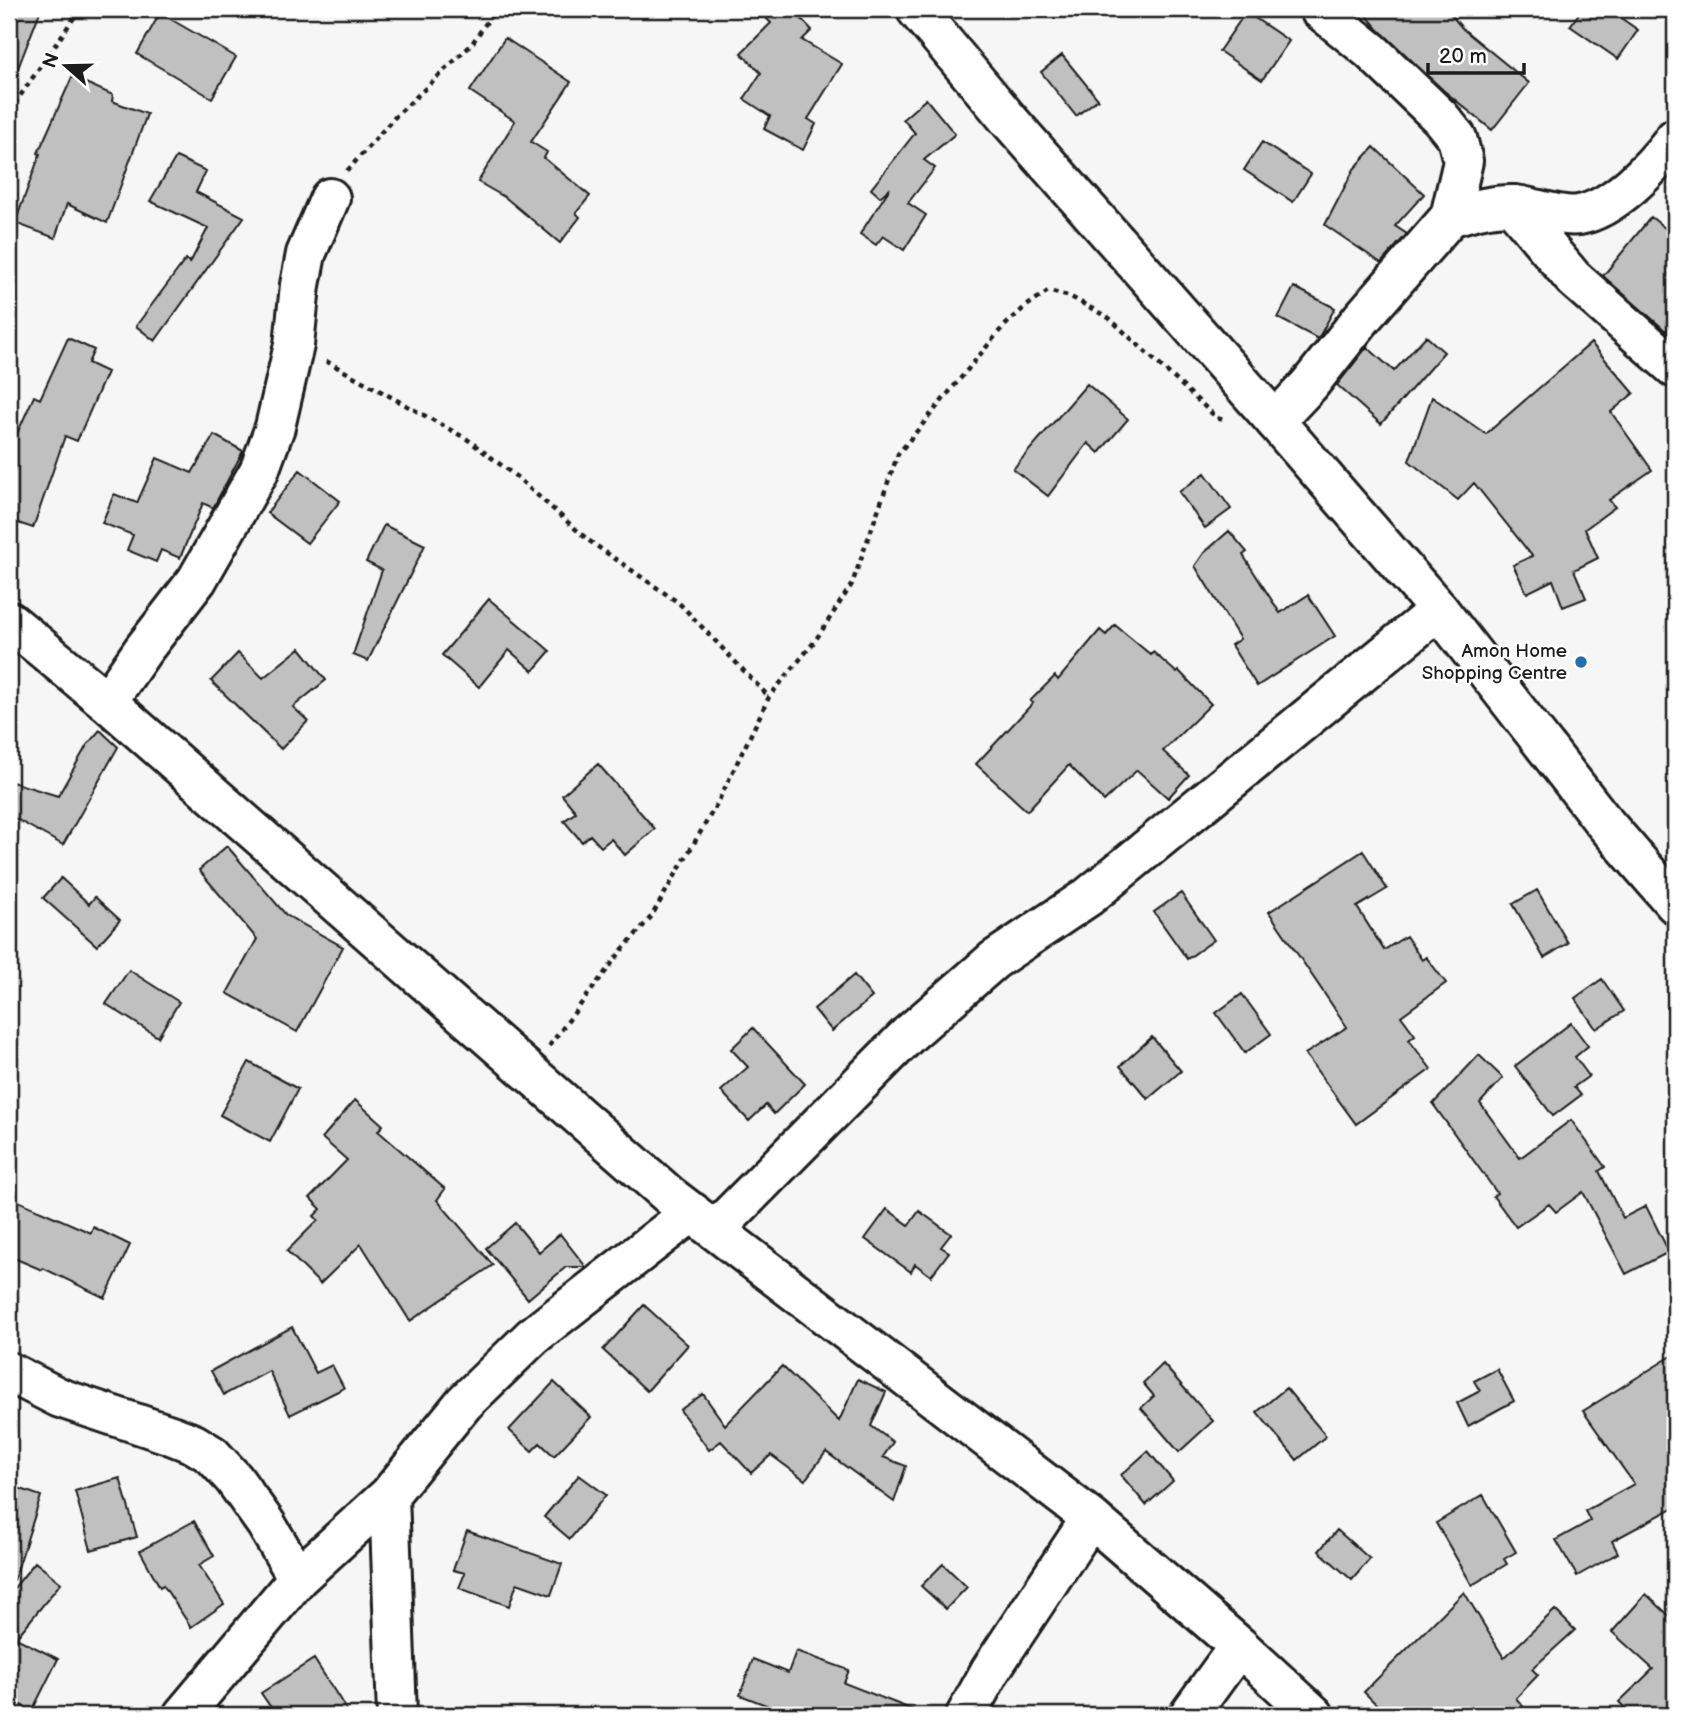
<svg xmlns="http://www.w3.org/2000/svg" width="1684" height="1724" font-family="'Balsamiq Sans',sans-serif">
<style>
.building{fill:#c0c0c0;stroke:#1c1c1c;stroke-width:2}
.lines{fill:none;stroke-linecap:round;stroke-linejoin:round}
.minor-casing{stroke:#1c1c1c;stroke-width:44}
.major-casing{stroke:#1c1c1c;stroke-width:44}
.path{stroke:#1c1c1c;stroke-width:4.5;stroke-dasharray:5 5;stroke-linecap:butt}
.minor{stroke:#fff;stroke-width:38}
.major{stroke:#fff;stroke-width:38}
.poi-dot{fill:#1f6fb2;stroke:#fff;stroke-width:2.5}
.labels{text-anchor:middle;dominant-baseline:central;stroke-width:5;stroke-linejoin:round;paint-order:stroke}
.poi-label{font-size:19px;fill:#1c1c1c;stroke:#fff;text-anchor:end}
</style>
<rect width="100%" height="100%" fill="#f6f6f6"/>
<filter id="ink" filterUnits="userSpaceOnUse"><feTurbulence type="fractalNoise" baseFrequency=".0143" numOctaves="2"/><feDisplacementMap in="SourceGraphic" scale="14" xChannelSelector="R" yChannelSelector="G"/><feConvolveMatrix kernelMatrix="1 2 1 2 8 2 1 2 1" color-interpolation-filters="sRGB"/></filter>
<g filter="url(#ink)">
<!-- building -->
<path class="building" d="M9,9H41L11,86H9Z
M757,9H792L812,30L802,40L842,64L808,119L816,124L803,150L764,129L770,116L744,99L761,73L741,53L771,23Z
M1361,9H1446L1463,29L1529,83L1492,130L1443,90L1378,29Z
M1582,9H1608L1638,30L1618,59L1570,26Z
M1246,12L1289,41L1262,80L1219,51Z
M160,13L236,57L212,98L137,54Z
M505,38L571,82L531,142L547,152L544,158L590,196L576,213L580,217L560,243L506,198L478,182L515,121L470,91Z
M1062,55L1098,99L1076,116L1041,72Z
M72,77L113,95L112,101L147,114L107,223L67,204L55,238L15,223L40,154L38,153Z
M926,99L955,134L924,160L935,168L908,203L926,215L904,250L883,236L876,245L860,234L890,188L880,197L871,189L915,133L903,119Z
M1262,142L1311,174L1293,202L1244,170Z
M1374,147L1424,194L1395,226L1407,234L1381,263L1325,225L1354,169Z
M176,157L206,171L196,192L244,217L155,341L136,326L186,259L190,263L208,228L150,201Z
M1651,217L1675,236V320L1666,331L1603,276Z
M1294,287L1335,308L1318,339L1278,318Z
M1426,336L1444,352L1381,424L1337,385L1367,347L1394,371Z
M68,338L94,350L88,363L107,372L77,441L65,436L33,528L9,520V433L16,436L34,396L40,399Z
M1591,343L1634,393L1611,412L1652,470L1609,500L1615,507L1585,529L1598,558L1574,570L1586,598L1563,607L1553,580L1527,593L1513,565L1532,556L1474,483L1458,500L1409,461L1432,397L1486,434Z
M1087,384L1128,419L1099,453L1088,443L1048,496L1013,469Z
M214,435L243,451L213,508L203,503L180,558L161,550L156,562L127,550L133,535L102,523L114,494L137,503L157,458L192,473Z
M300,470L340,501L307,543L267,513Z
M1205,473L1231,509L1205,528L1179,492Z
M384,525L425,545L368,661L353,655L382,570L366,562Z
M1229,531L1247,552L1243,555L1280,613L1308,595L1335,636L1257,686L1231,645L1240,639L1195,566L1204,553Z
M489,599L550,651L533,671L509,650L479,687L442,655Z
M1115,625L1151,655L1153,652L1177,673L1179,671L1211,704L1163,751L1189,775L1168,798L1137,770L1104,801L1069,765L1027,811L976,764L1033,703L1030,701L1055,676L1058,680L1100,630L1106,635Z
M300,648L326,680L293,707L308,721L281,749L211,681L238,653L263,678Z
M100,730L118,747L63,845L9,815V781L58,796L87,745Z
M598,764L655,829L625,855L611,839L601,847L590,835L582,842L564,821L576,812L562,795Z
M227,846L286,915L343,947L297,1032L227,993L257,939L199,870Z
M1363,851L1387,889L1357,907L1384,950L1406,936L1422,960L1426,957L1446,983L1401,1016L1415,1035L1409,1040L1431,1069L1356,1124L1305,1054L1347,1027L1269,912Z
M61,878L89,904L95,897L120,920L97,946L43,898Z
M1537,890L1568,943L1544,958L1513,904Z
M1181,893L1214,940L1187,959L1154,912Z
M129,970L179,1002L158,1037L106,1004Z
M854,975L872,997L832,1031L814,1009Z
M1602,979L1624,1011L1596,1029L1575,998Z
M1242,994L1271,1034L1245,1053L1216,1013Z
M1571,1023L1588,1046L1575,1057L1589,1076L1574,1087L1581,1095L1553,1116L1515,1066Z
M753,1028L805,1084L774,1114L766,1105L749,1121L721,1091L748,1067L731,1049Z
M1152,1037L1181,1071L1148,1099L1120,1066Z
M1479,1055L1503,1078L1480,1103L1520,1158L1571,1120L1605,1167L1599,1171L1623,1218L1646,1206L1669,1252L1626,1274L1583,1192L1556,1212L1549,1204L1516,1227L1493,1196L1497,1193L1433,1104Z
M249,1062L298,1089L270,1142L220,1115Z
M355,1100L383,1125L378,1131L445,1189L437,1200L493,1265L410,1321L361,1244L320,1284L287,1251L318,1220L314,1216L321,1209L310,1198L347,1160L322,1138Z
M9,1197L91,1233L93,1227L130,1245L105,1298L43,1268L42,1270L9,1256Z
M887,1209L909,1225L919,1211L951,1234L941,1247L949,1252L931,1276L915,1264L911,1272L865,1239Z
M515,1223L539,1252L560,1234L586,1267H566L528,1299L486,1248Z
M644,1305L688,1345L647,1391L603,1350Z
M292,1327L316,1373L332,1365L344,1388L290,1415L269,1371L224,1395L211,1371Z
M1675,1354V1507L1612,1541L1618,1553L1577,1576L1556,1540L1590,1521L1585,1511L1634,1484L1583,1411Z
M1163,1364L1213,1421L1179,1452L1141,1408L1154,1396L1143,1383Z
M782,1366L839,1421L858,1379L886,1392L871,1426L893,1442L883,1457L906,1466L894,1502L826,1452L805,1480L771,1455L751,1473L721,1441L709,1450L680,1410L703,1394L725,1425Z
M1497,1369L1514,1401L1468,1426L1457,1403L1480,1391L1474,1381Z
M554,1382L591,1417L554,1456L540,1443L532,1451L509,1430Z
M1286,1388L1326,1436L1297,1460L1257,1412Z
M1148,1451L1173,1481L1146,1505L1121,1475Z
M579,1475L606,1495L570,1539L544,1517Z
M120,1478L137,1537L91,1550L75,1491Z
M18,1488L41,1496L14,1580L9,1579V1515Z
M1483,1495L1516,1552L1504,1559L1507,1564L1472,1585L1436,1523Z
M194,1521L214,1556L199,1565L224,1604L191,1627L163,1585L160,1587L140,1551Z
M1337,1530L1370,1559L1352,1580L1319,1551Z
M467,1531L562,1564L551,1595L517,1583L509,1606L459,1588L465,1573L453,1570Z
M35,1562L61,1583L16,1638L58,1659L32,1711L9,1699V1594Z
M943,1564L967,1587L946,1609L921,1586Z
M1464,1592L1504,1658L1555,1610L1575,1630L1532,1669L1538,1675L1516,1698L1530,1715H1387L1364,1692Z
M1646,1594L1675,1621V1701L1660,1715H1632L1619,1702L1653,1669L1612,1632Z
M796,1651L849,1670L844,1683L921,1713V1715H792L740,1695L753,1659L788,1673Z
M314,1659L350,1715H276L261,1693Z"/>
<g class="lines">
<defs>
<path id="minor" d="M1512,205L1573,278L1675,368
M1450,217C1471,210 1493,204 1515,205C1533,207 1562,218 1579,215C1614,209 1654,166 1675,138
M1275,421L1309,385L1362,318L1450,217L1463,161L1457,138L1440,117L1371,51L1319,9
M9,621L107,702L670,1196L1091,1518L1239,1646L1314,1715
M107,702L143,650L197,580L259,471L275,427L294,345L300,285L306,254L330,198
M715,1230L909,1034L994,960L1088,897L1439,610
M9,1372L60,1398L171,1435L194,1444L212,1455L234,1479L266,1524L298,1578
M389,1495L397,1715
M183,1715L298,1578L389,1495L464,1403L533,1336L692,1212
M966,1715L990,1671L1091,1518
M1189,1715L1239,1646"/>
<path id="major" d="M916,9L1008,119L1275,421L1439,610L1603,821L1675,904"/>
</defs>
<!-- minor casing -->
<use href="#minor" class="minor-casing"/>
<!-- major casing -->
<use href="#major" class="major-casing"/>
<!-- path -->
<path class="path" d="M9,112L80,9
M347,171L394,118L471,45L491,16L503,9
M326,361L467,439L518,478L588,540L679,603L769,697
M549,1046L622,950L651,917L718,802L769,697L815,641L852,584L898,454L1002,328L1025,307L1048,291L1071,297L1109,318L1217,418L1226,421"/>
<!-- minor -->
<use href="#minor" class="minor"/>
<!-- major -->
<use href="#major" class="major"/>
</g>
</g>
<!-- markers -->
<circle class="poi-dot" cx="1581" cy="662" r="7"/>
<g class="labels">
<!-- poi labels -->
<g class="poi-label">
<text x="1567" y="651">Amon Home<tspan x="1567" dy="22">Shopping Centre</tspan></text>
</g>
</g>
<!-- margin -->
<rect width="1684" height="1724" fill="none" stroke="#fff" stroke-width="35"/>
<rect x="18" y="18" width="1649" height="1689" fill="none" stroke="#1c1c1c" stroke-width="2.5" filter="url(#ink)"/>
<!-- north arrow -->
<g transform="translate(66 66) rotate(290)" stroke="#ffffff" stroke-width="5" paint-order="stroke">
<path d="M0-5L12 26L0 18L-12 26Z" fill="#1c1c1c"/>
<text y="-10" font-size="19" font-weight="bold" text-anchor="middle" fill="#1c1c1c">N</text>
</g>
<!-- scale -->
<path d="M1428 63v10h96v-10" fill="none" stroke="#1c1c1c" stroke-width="3.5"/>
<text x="1439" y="63" font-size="21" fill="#1c1c1c" stroke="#ffffff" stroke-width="5" paint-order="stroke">20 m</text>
</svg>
